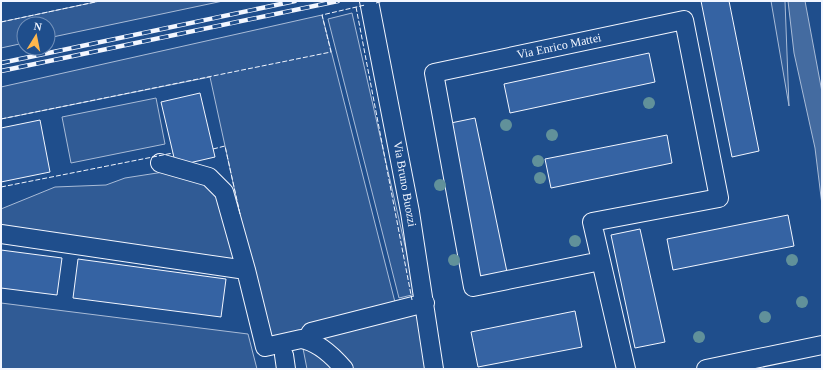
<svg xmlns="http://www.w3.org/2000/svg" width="823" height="370" font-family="'Times New Roman',serif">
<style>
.green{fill:#305b95;stroke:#a8bbd7}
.water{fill:#446ba0;stroke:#a8bbd7}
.building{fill:#3563a3;stroke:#f2f6ff}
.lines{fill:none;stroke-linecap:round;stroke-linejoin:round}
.minor-casing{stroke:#f2f6ff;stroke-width:20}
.minor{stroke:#1f4e8c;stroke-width:18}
.rail-casing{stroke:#f2f6ff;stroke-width:4.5}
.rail{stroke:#1f4e8c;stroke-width:3;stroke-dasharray:9;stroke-linecap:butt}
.fence{stroke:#f2f6ff;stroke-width:1;stroke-dasharray:5 2;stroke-linecap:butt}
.tree{fill:#61919a}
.labels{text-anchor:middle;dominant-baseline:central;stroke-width:3;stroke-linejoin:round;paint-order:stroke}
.street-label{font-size:12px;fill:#f2f6ff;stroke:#1f4e8c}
</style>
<rect width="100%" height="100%" fill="#1f4e8c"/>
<!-- green -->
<path class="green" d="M100,1H223L48,38V24H24V43L1,48V22Z
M771,1H785L789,106Z
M352,13L416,294L399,298L328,19Z
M322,15L397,310L427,302L439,369H307L300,333L267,339L210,77L1,119V87Z
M156,98L165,144L71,163L62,117Z
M170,171L206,184L221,199L239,261L1,229V209L55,187L106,185L125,178Z
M1,303L248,334L257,369H1Z"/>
<!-- water -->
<path class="water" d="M788,1H805L822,92V205L815,148L794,53Z"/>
<!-- building -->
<path class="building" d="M701,1H729L759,151L732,157Z
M649,53L655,82L510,113L504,84Z
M200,93L215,157L176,166L161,102Z
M475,118L507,272L479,279L446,124Z
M40,120L50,172L1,182V128Z
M667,135L672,163L551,188L545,159Z
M788,215L794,246L673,270L667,239Z
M640,229L665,342L635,348L611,235Z
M1,250L62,258L57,295L1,288Z
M78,259L226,279L221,317L73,298Z
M575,311L582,347L478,367L471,332Z"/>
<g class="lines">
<defs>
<path id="minor" d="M369,1L410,212L434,369
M160,163L209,177L224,192L246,270L265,347L301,339C318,342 333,356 344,369
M1,234L246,270
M601,261L473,287L434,73L684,20L719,198L592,222L626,369
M306,340L311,332L425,303
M284,355L286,369
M706,369L822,345"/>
</defs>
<!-- minor casing -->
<use href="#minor" class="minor-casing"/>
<!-- minor -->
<use href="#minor" class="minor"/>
<defs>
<path id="rail" d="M1,63L295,1
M1,71L338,1"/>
</defs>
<!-- rail casing -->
<use href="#rail" class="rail-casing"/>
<!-- rail -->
<use href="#rail" class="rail"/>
<!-- fence -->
<path class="fence" d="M376,3L383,1
M356,7L412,300
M1,22L100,1
M1,119L331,52L322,15L365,5
M213,149L225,146L240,214
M1,187L173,153"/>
</g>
<!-- trees -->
<g class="tree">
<circle cx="649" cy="103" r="6"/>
<circle cx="506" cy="125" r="6"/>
<circle cx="552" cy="135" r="6"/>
<circle cx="538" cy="161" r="6"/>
<circle cx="540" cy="178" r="6"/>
<circle cx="440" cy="185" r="6"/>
<circle cx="575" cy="241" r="6"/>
<circle cx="454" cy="260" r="6"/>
<circle cx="792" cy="260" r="6"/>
<circle cx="802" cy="302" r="6"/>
<circle cx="765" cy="317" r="6"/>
<circle cx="699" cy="337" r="6"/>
</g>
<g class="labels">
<!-- street labels -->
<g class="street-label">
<text transform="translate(559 46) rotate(-12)">Via Enrico Mattei</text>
<text transform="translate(405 184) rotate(80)">Via Bruno Buozzi</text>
</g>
</g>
<!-- border -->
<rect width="823" height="370" fill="none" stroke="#f2f6ff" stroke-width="4"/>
<!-- north arrow -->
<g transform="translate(36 36) rotate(10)"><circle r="19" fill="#1f4e8c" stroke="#7391ba"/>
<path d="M0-3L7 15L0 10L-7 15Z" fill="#ffb74d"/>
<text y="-6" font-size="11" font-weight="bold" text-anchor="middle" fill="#f2f6ff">N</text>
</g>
</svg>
